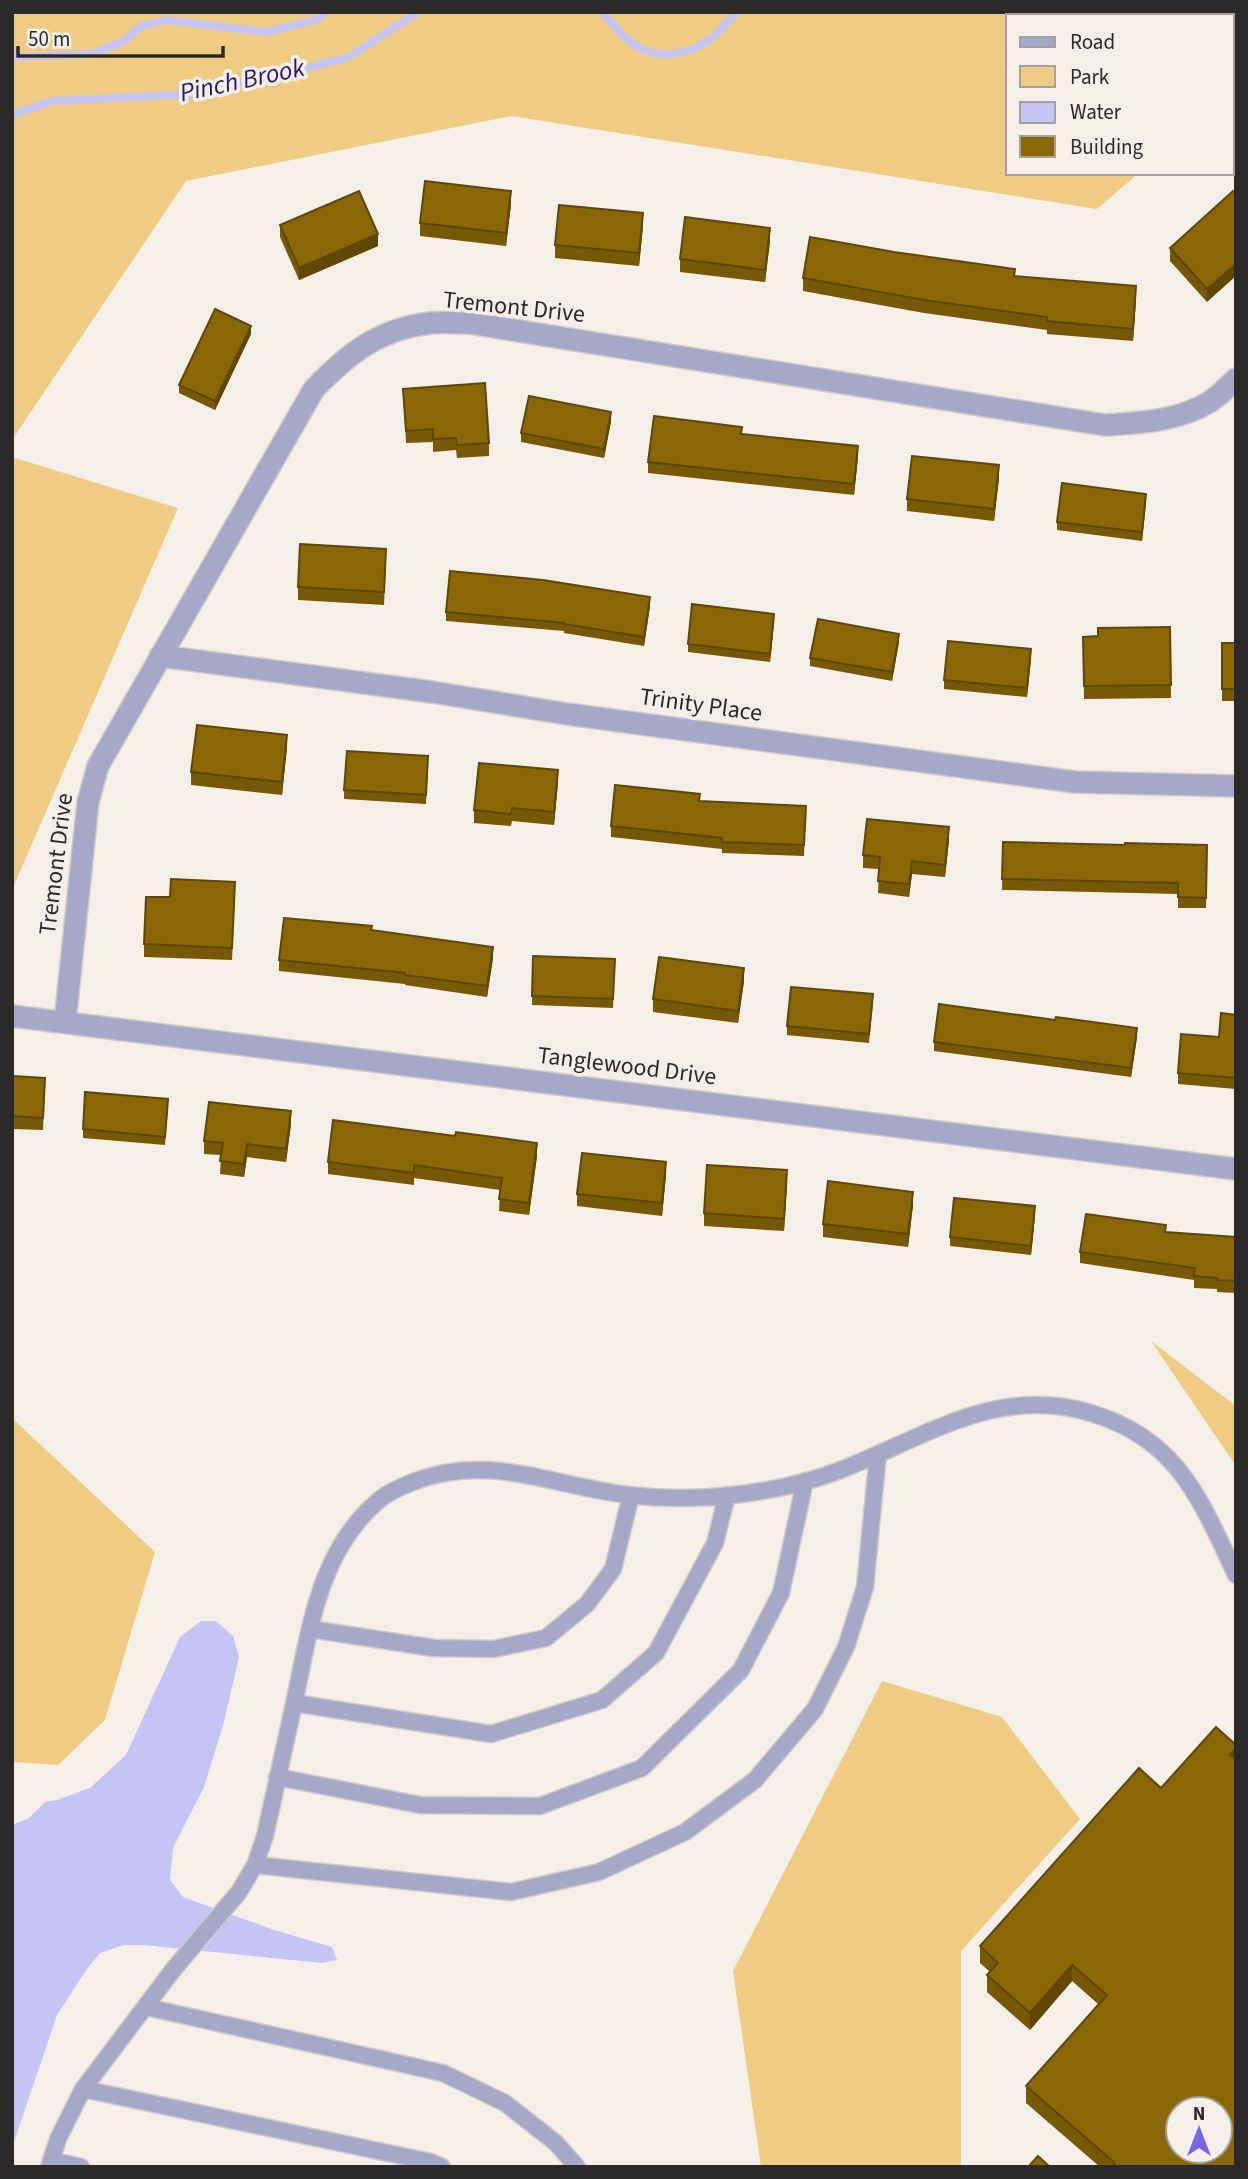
<svg xmlns="http://www.w3.org/2000/svg" width="1248" height="2179" font-family="'Source Sans 3',sans-serif">
<style>
.green{fill:#efcc83}
.water{fill:#c5c4f2}
.lines{fill:none;stroke-linecap:round;stroke-linejoin:round}
.stream{stroke:#c5c4f2;stroke-width:8}
.lane-casing{stroke:#d0ccc6;stroke-width:19}
.street-casing{stroke:#d0ccc6;stroke-width:24}
.lane{stroke:#a7a7c9;stroke-width:16}
.street{stroke:#a7a7c9;stroke-width:21}
.wall{fill:#765805}
.shaded-wall{fill:#604704}
.building{fill:#896606;stroke:#604704;stroke-width:2;fill-rule:evenodd}
.labels{text-anchor:middle;dominant-baseline:central;stroke-width:7;stroke-linejoin:round;paint-order:stroke}
.street-label{font-size:24px;fill:#2c2a28;stroke:#f4f0e9}
.water-label{font-size:26px;font-style:italic;fill:#2b176c;stroke:#f4f0e9}
</style>
<rect width="100%" height="100%" fill="#f4f0e9"/>
<!-- green -->
<path class="green" d="M12,12H1236V92L1232,95V16H1008V173H1139L1097,209L511,116L186,181L12,440Z
M12,457L178,508L12,890Z
M1151,1341L1236,1406V1466Z
M12,1418L155,1552L105,1720L58,1765L12,1762Z
M882,1681L1002,1717L1080,1819L961,1951V2167H761L733,1971Z"/>
<!-- water -->
<path class="water" d="M201,1621H216L233,1636L239,1657L224,1722L204,1787L173,1848L170,1880L183,1897L274,1930L332,1947L337,1960L322,1963L143,1945H124L100,1953L87,1969L57,2015L12,2148V1825L29,1818L45,1802L57,1800L90,1788L126,1755L180,1637Z"/>
<g class="lines">
<!-- stream -->
<path class="stream" d="M602,12C614,25 626,42 642,49C663,59 693,53 710,39C720,32 728,21 737,12
M1175,12L1201,16
M1232,20H1236
M12,57L92,54L122,42L141,26L166,20L266,32L316,20L326,12
M12,115L51,101L194,94L347,58L418,12"/>
<defs>
<path id="lane" d="M310,1629L434,1648L493,1649L546,1638L587,1604L613,1569L631,1495
M294,1703L491,1734L602,1700L656,1653L715,1543L727,1495
M277,1777L420,1805L540,1806L642,1768L741,1670L781,1593L805,1481
M255,1865L511,1892L599,1872L685,1832L755,1780L815,1709L846,1647L865,1587L878,1454
M146,2007L443,2073L505,2103L556,2143L577,2167
M83,2089L431,2162L442,2167
M51,2160L81,2167
M49,2167L58,2139L83,2089L173,1970L239,1892L255,1865L265,1836C275,1790 285,1745 295,1699C310,1629 319,1551 378,1501C388,1492 400,1487 413,1482C488,1452 552,1486 628,1495C662,1499 700,1499 734,1495C769,1491 806,1483 838,1471C922,1439 997,1384 1091,1413C1178,1439 1200,1499 1236,1575"/>
<path id="street" d="M160,656L432,692L567,714L1075,782L1236,786
M12,1016L1236,1169
M65,1022L88,802L98,766L314,389C349,353 379,329 430,323C443,322 456,323 469,323L1105,425C1140,423 1180,421 1211,401C1220,395 1228,386 1236,379"/>
</defs>
<!-- lane casing -->
<use href="#lane" class="lane-casing"/>
<!-- street casing -->
<use href="#street" class="street-casing"/>
<!-- lane -->
<use href="#lane" class="lane"/>
<!-- street -->
<use href="#street" class="street"/>
</g>
<!-- wall -->
<path class="wall" d="M1233,191L1207,302L1170,261V248Z
M511,204L506,246L420,236V223Z
M280,225L378,246L299,280L280,237Z
M643,226L639,266L555,258V245Z
M770,241L765,282L680,272V259Z
M1015,276L1136,299L1133,341L1047,334V330L924,313L803,291V278Z
M251,334L215,410L179,393V385Z
M403,389L489,443V456L457,458L456,450L433,452V442L406,443Z
M611,421L604,458L521,442V433Z
M742,434L858,457L854,495L648,473V462Z
M999,478L994,521L907,511V499Z
M1146,502L1142,541L1057,530V522Z
M386,561L384,605L298,600V587Z
M650,606L644,646L564,633V631L446,621V612Z
M774,622L770,662L688,652V644Z
M1170,627L1171,698L1084,699L1083,637L1098,636Z
M899,642L892,681L810,666V658Z
M1222,643H1236V701H1222Z
M1031,658L1027,697L944,689V680Z
M287,747L282,795L191,785V772Z
M428,764L426,804L344,799V790Z
M558,782L554,825L512,821L511,826L474,823V810Z
M700,801L806,806L804,856L722,853V849L611,837V826Z
M949,840L945,877L912,874L909,897L878,893L879,869L863,868V855Z
M1003,842L1125,845H1207L1206,908H1178V894L1002,890Z
M235,895L232,960L144,957V944L170,897Z
M372,930L493,958L487,997L405,985V984L279,971V960Z
M533,956L615,959L613,1008L532,1005Z
M744,981L738,1023L653,1012V999Z
M873,1003L869,1043L787,1035V1026Z
M1236,1015V1089L1178,1084V1073L1219,1037Z
M1137,1037L1131,1077L934,1051V1042Z
M12,1076L45,1091L43,1130L12,1129Z
M168,1108L165,1145L83,1138V1129Z
M291,1124L286,1162L247,1157L244,1177L220,1174L221,1155L204,1154V1141Z
M537,1156L529,1215L499,1211L500,1190L414,1178V1185L328,1174V1162Z
M666,1175L662,1216L577,1206V1194Z
M787,1183L784,1231L704,1226V1213Z
M913,1205L908,1247L823,1237V1224Z
M1035,1215L1031,1255L950,1246V1237Z
M1166,1232L1236,1237V1293L1217,1292V1289L1194,1288V1280L1080,1263V1252Z
M1139,1768L1236,2167H1100L1026,2103V2086L1098,2004L1072,1981L1030,2030L987,1992V1975L990,1972L980,1963V1946Z"/>
<!-- shaded-wall -->
<path class="shaded-wall" d="M511,191V204L506,246V233Z
M643,213V226L639,266V253Z
M770,228V241L765,282V270Z
M378,234V246L299,280V268Z
M1236,264V276L1207,302V289Z
M1136,286V299L1133,341V329Z
M251,326V334L215,410V401Z
M611,412V421L604,458V449Z
M858,446V457L854,495V484Z
M999,465V478L994,521V509Z
M1146,494V502L1142,541V532Z
M650,597V606L644,646V637Z
M774,614V622L770,662V654Z
M899,634V642L892,681V672Z
M1031,649V658L1027,697V688Z
M287,735V747L282,795V782Z
M558,770V782L554,825V812Z
M949,827V840L945,877V865Z
M912,861V874L909,897V884Z
M493,947V958L487,997V986Z
M744,968V981L738,1023V1011Z
M1137,1028V1037L1131,1077V1068Z
M291,1111V1124L286,1162V1149Z
M537,1143V1156L529,1215V1203Z
M247,1144V1157L244,1177V1164Z
M666,1162V1175L662,1216V1203Z
M787,1170V1183L784,1231V1219Z
M913,1192V1205L908,1247V1234Z
M1035,1206V1215L1031,1255V1246Z
M1236,1748V1765L1230,1755Z
M1072,1965V1981L1030,2030V2013Z"/>
<!-- building -->
<path class="building" d="M425,181L511,191L506,233L420,223Z
M359,191L378,234L299,268L280,225Z
M1233,191L1236,193V264L1207,289L1170,248Z
M559,205L643,213L639,253L555,245Z
M685,217L770,228L765,270L680,259Z
M810,237L894,252L1015,269L1014,276L1136,286L1133,329L1047,321V317L924,300L803,278Z
M215,309L251,326L215,401L179,385Z
M485,383L489,443L457,445L456,438L433,439V429L406,431L403,389Z
M529,396L611,412L604,449L521,433Z
M654,416L742,427L741,434L858,446L854,484L648,462Z
M912,456L999,465L994,509L907,499Z
M1062,483L1146,494L1142,532L1057,522Z
M300,544L386,549L384,592L298,587Z
M450,571L543,580L650,597L644,637L564,624V623L446,612Z
M692,604L774,614L770,654L688,644Z
M818,619L899,634L892,672L810,658Z
M1170,627L1171,685L1084,686L1083,637L1098,636V628Z
M948,641L1031,649L1027,688L944,680Z
M1222,643H1236V689H1222Z
M197,725L287,735L282,782L191,772Z
M347,751L428,756L426,795L344,790Z
M479,763L558,770L554,812L512,808L511,814L474,810Z
M615,785L700,794L699,801L806,806L804,845L722,842V838L611,826Z
M867,819L949,827L945,865L912,861L909,884L878,881L880,857L863,855Z
M1003,842L1125,845V843L1207,845L1206,898L1178,897V883L1002,879Z
M171,879L235,882L232,948L144,944L146,897H170Z
M284,918L372,926L371,930L493,947L487,986L405,975V973L279,960Z
M533,956L615,959L613,999L532,996Z
M659,957L744,968L738,1011L653,999Z
M791,987L873,994L869,1034L787,1026Z
M939,1004L1055,1020L1056,1017L1137,1028L1131,1068L934,1042Z
M1221,1013L1236,1015V1078L1178,1073L1181,1034L1219,1037Z
M12,1076L45,1078L43,1118L12,1116Z
M85,1092L168,1099L165,1137L83,1129Z
M209,1102L291,1111L286,1149L247,1144L244,1164L220,1161L223,1143L204,1141Z
M333,1120L455,1136L456,1132L537,1143L529,1203L499,1199L502,1178L414,1165V1173L328,1162Z
M582,1153L666,1162L662,1203L577,1194Z
M707,1165L787,1170L784,1219L704,1213Z
M828,1181L913,1192L908,1234L823,1224Z
M954,1198L1035,1206L1031,1246L950,1237Z
M1086,1214L1166,1225L1165,1232L1236,1237V1281L1217,1280V1278L1194,1276L1195,1268L1080,1252Z
M1216,1727L1236,1745V1748L1230,1755L1236,1759V2167H1111L1115,2163L1026,2086L1107,1995L1072,1965L1030,2013L987,1975L998,1963L980,1946L1139,1768L1161,1788ZM1178,2109H1220V2151H1178Z
M1038,2156L1050,2167H1028Z"/>
<g class="labels">
<!-- street labels -->
<g class="street-label">
<text transform="translate(514 307) rotate(6)">Tremont Drive</text>
<text transform="translate(701 705) rotate(8)">Trinity Place</text>
<text transform="translate(56 864) rotate(-83)">Tremont Drive</text>
<text transform="translate(627 1066) rotate(7)">Tanglewood Drive</text>
</g>
<!-- water labels -->
<g class="water-label">
<text transform="translate(242 80) rotate(-12)">Pinch Brook</text>
</g>
</g>
<!-- border -->
<rect width="1248" height="2179" fill="none" stroke="#2c2a28" stroke-width="28"/>
<!-- legend -->
<rect x="1006" y="14" width="228" height="161" fill="#f4f0e9" stroke="#a4a19c" stroke-width="2"/>
<rect x="1020" y="37" width="35" height="10" fill="#a7a7c9" stroke="#a4a19c" stroke-width="2"/>
<text x="1070" y="49" font-size="21" fill="#2c2a28">Road</text>
<rect x="1020" y="66" width="35" height="21" fill="#efcc83" stroke="#a4a19c" stroke-width="2"/>
<text x="1070" y="84" font-size="21" fill="#2c2a28">Park</text>
<rect x="1020" y="102" width="35" height="21" fill="#c5c4f2" stroke="#a4a19c" stroke-width="2"/>
<text x="1070" y="119" font-size="21" fill="#2c2a28">Water</text>
<rect x="1020" y="136" width="35" height="21" fill="#896606" stroke="#a4a19c" stroke-width="2"/>
<text x="1070" y="154" font-size="21" fill="#2c2a28">Building</text>
<!-- north arrow -->
<g transform="translate(1199 2130)"><circle r="33" fill="#f4f0e9" stroke="#a4a19c" stroke-width="2"/>
<path d="M0-5L12 26L0 18L-12 26Z" fill="#7767e2"/>
<text y="-10" font-size="19" font-weight="bold" text-anchor="middle" fill="#2c2a28">N</text>
</g>
<!-- scale -->
<path d="M18 46v10h205v-10" fill="none" stroke="#2c2a28" stroke-width="3.5"/>
<text x="28" y="46" font-size="21" fill="#2c2a28" stroke="#f4f0e9" stroke-width="5" paint-order="stroke">50 m</text>
</svg>
